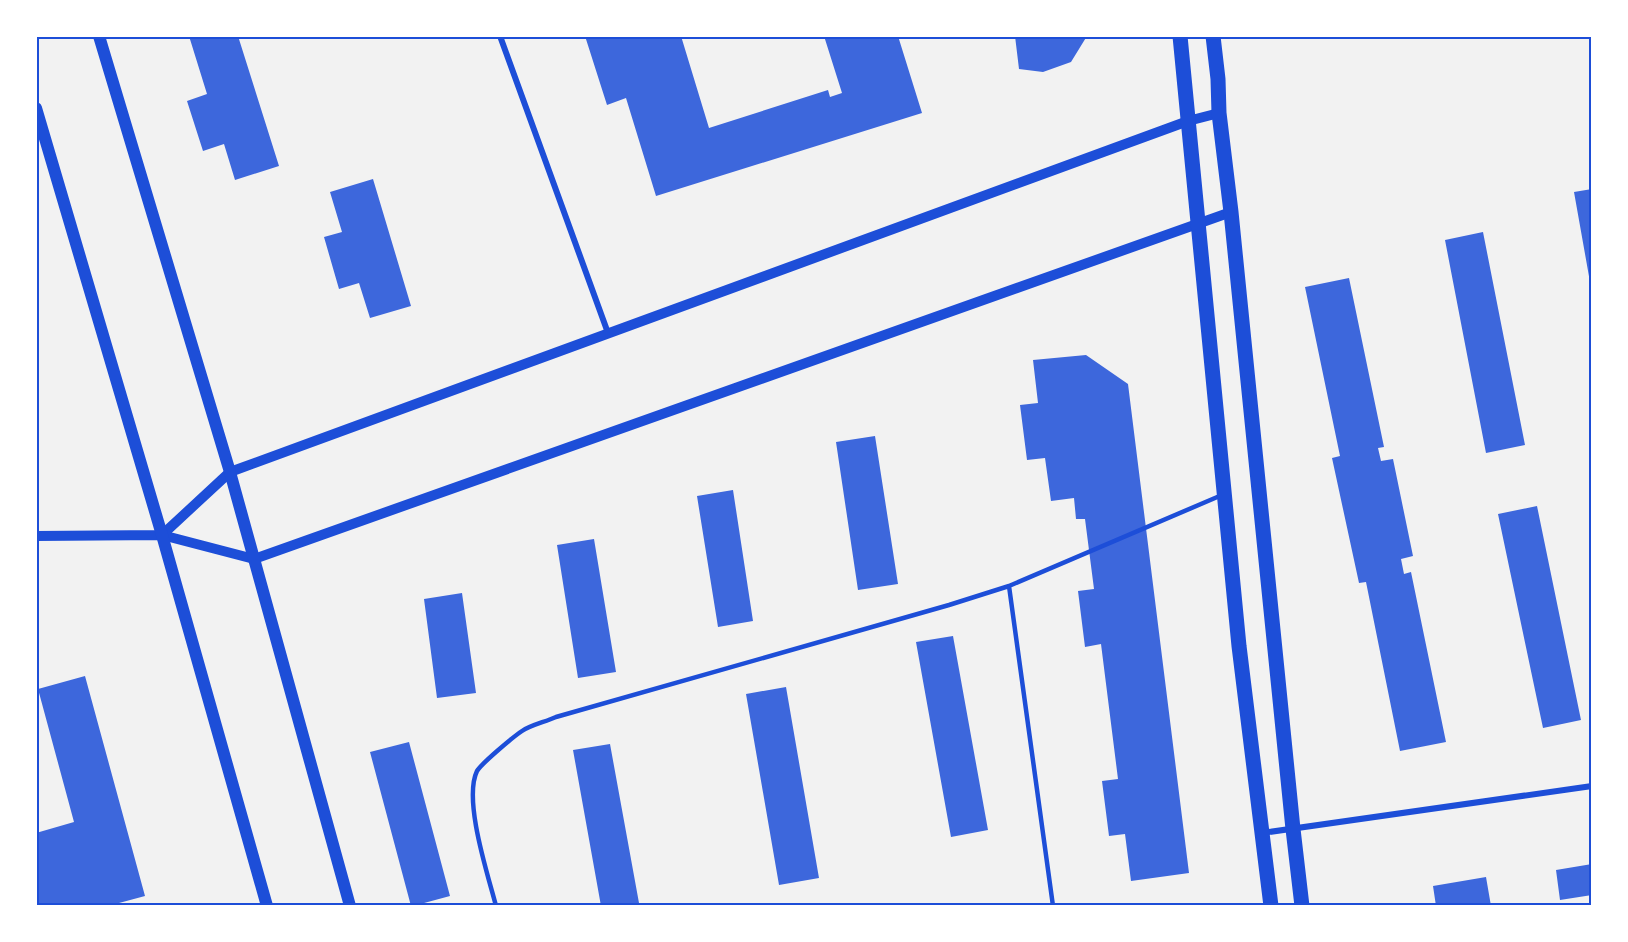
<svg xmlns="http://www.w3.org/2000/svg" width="1628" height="942" font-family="'Golos Text',sans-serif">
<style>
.building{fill:#3d67dc}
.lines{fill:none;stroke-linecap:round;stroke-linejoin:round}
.service{stroke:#1d4ed8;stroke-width:4.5}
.minor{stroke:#1d4ed8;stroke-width:6}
.tertiary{stroke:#1d4ed8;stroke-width:10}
.secondary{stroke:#1d4ed8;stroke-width:12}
.primary{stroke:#1d4ed8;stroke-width:15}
.neatline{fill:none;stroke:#1d4ed8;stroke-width:2}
</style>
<rect width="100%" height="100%" fill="#f2f2f2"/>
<!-- building -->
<path class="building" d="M189,36H238L279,166L235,180L224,144L203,151L187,101L207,94Z
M585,36H681L709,128L828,90L830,97L842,93L824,36H898L922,113L656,196L626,98L607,105Z
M1015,36H1087L1071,62L1043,72L1019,69Z
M373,179L411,306L370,318L359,283L339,289L324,237L342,232L330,192Z
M1592,189V282H1590L1574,192Z
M1483,232L1525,445L1486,453L1445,240Z
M1349,278L1384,447L1378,448L1381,461L1393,459L1413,556L1401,559L1404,574L1411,572L1446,742L1400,751L1366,582L1359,583L1332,458L1340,456L1305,287Z
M1086,355L1128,384L1189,873L1131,881L1125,834L1109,836L1102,781L1118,779L1101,644L1085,647L1078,591L1094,589L1085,519H1076L1074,498L1051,501L1045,458L1027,460L1020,405L1038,403L1033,360Z
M875,436L898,584L858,590L836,442Z
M733,490L753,621L718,627L697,496Z
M1537,506L1581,720L1543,728L1498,514Z
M594,539L616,672L578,678L557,545Z
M462,593L476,693L437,698L424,599Z
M953,636L988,830L951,837L916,642Z
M85,676L145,896L119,903V906H36V833L74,822L38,689Z
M786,687L819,878L779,885L746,694Z
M409,742L450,896L413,906H411L370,752Z
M610,744L639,903L620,906H601L573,750Z
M1592,864V895L1560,900L1556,870Z
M1486,877L1491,906H1436L1433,886Z"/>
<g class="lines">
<!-- service -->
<path class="service" d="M1009,586L1053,906
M496,906C488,875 463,800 477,771C482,763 513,737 522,731C531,725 545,722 556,717L949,605L1009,586L1222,495"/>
<!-- minor -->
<path class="minor" d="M500,36L608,333
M1262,833L1592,786"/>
<!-- tertiary -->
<path class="tertiary" d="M162,535L230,472L1188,121L1219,113
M36,536L162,535L254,559L1231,212"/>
<!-- secondary -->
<path class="secondary" d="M99,36L230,472L350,906
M36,108L162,535L267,906"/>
<!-- primary -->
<path class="primary" d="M1180,36L1239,646L1271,906
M1213,36L1218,79L1219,113L1231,212L1293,829L1302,906"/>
</g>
<!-- border -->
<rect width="1628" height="942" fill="none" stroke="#ffffff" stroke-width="75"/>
<rect x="38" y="38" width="1552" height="866" class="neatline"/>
</svg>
